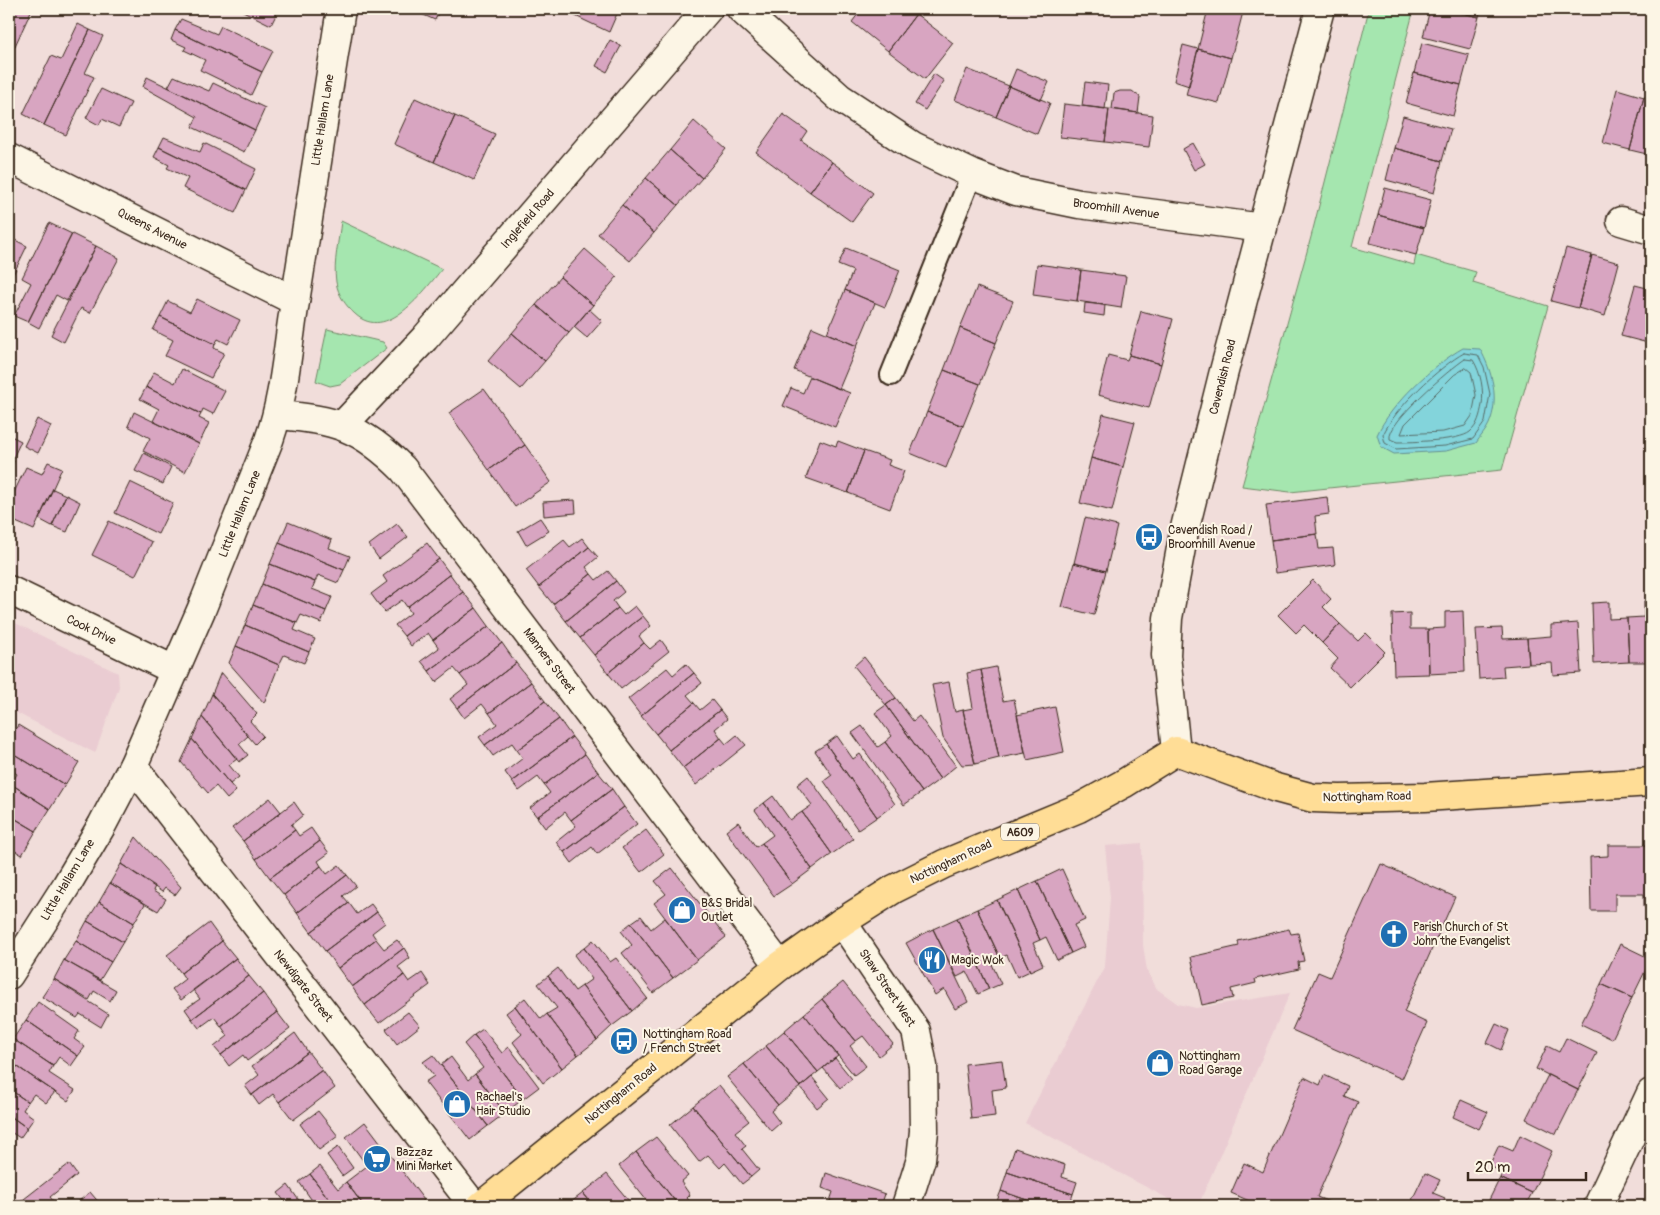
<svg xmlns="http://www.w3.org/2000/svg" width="1660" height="1215" font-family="Pangolin,sans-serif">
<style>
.built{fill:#eaccd2}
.green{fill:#a5e6af;stroke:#708866}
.water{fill:#83d4db;stroke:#66908f}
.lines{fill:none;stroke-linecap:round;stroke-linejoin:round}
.shore{stroke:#586e6a;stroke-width:1}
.building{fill:#d8a5c1;stroke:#3b2a1e}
.lane-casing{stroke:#3b2a1e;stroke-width:24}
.street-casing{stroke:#3b2a1e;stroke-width:31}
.secondary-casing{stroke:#3b2a1e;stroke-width:31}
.primary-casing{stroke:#3b2a1e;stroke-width:31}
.lane{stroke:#fcf5e5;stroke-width:20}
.street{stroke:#fcf5e5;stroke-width:28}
.secondary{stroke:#fcf5e5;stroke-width:28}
.primary{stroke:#ffdd96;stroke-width:28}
.labels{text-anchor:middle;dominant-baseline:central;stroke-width:4;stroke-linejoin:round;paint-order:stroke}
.shield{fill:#fcf5e5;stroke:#75675a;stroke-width:1}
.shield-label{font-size:11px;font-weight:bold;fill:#3b2a1e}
.street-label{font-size:12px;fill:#3b2a1e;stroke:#fcf5e5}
.poi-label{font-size:12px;fill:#3b2a1e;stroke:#fcf5e5;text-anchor:start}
</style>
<rect width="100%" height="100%" fill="#f1ddda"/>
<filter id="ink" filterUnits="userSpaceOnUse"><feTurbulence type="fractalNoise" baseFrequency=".02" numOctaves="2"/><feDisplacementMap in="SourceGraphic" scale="10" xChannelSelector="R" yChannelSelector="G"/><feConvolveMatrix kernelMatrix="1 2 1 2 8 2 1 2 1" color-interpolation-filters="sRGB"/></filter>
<g filter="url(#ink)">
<!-- built -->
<path class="built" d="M9,620L118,673L119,687L95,753L9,709Z
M1142,843L1143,945L1147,971L1157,989L1178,1004L1196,1008L1290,993L1198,1206H1182L1025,1123L1105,966L1110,898L1105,846Z"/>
<!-- green -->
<path class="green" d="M1369,9H1414L1352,247L1414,265L1416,255L1476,272L1473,283L1548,306L1502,470L1290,492L1242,486L1311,237Z
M341,221L442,269C424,291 387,343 355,314C346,306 338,295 336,282C333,263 339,240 341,221Z
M327,329L383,342L387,348L340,384L330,386L316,381Z"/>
<!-- water -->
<path class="water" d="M1463,348L1480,349C1492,371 1500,399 1489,424C1486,431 1480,437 1476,443L1446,451L1394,454L1381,447L1377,435C1390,405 1434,364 1463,348Z"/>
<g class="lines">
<!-- shore -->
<path class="shore" d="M1464,353L1478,355L1484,367L1490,394L1485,422L1473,439L1445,446L1396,449L1385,443L1383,435C1394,409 1440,366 1464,353Z
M1465,359L1473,360C1481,373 1484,390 1482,405C1480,415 1478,425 1470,432C1459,441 1412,442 1397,442L1390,439C1386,423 1451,368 1465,359Z
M1466,368L1471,372L1476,395L1472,416L1465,426L1443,432L1401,434L1405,424L1454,375Z"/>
</g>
<!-- building -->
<path class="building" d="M9,9H32L14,48L9,45V32L11,26L9,25Z
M239,9H279L271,25Z
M410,9H440L435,20Z
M571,9H619L609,32L569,13Z
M862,9H909L916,14L888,51L852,22Z
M1208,9H1231L1243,12L1231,58L1198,49Z
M1430,9H1446L1479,17L1470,49L1423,37Z
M1446,9H1481L1479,17Z
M916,14L953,43L925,79L888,51Z
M181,19L217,34L221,26L273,51L262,72L175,30Z
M78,24L90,30L44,125L23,114L51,56L61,60Z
M90,30L103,36L85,73L94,77L66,135L44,125Z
M175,30L262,72L251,95L200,70L205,60L184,50L186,47L171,40Z
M610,40L621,46L607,72L596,66Z
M1422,43L1469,55L1461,85L1414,73Z
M1183,45L1198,49L1189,86L1174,81Z
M1198,49L1231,58L1219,103L1186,95Z
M967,69L1009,86L996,117L955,100Z
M1016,69L1049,82L1041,100L1009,86Z
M1414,73L1461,85L1453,116L1406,103Z
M934,74L944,81L925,110L915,104Z
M174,76L209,91L213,83L265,108L255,130L168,87Z
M147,77L255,130L244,152L192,127L197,117L143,87Z
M1085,82L1108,85L1105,109L1082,106Z
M1009,86L1050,103L1037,134L996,117Z
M101,89L131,103L119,127L102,119L99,125L86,118Z
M1617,89L1644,97L1630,150L1603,143Z
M1120,91H1132L1140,97L1138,113L1112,109L1114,93Z
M1644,97L1651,98V155L1630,150Z
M415,98L455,116L434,162L394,144Z
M1064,104L1109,109L1105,142L1060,137Z
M1109,109L1153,115L1149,147L1105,142Z
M783,114L807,131L801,140L832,162L810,192L756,152Z
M455,116L495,134L474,180L434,162Z
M1403,116L1451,129L1442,161L1394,148Z
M694,121L726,149L702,178L670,150Z
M164,137L200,152L204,143L256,169L246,190L159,147Z
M1193,143L1205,164L1194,170L1183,149Z
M159,147L246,190L235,213L183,188L188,178L167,168L169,165L154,157Z
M1394,148L1442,161L1434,193L1386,180Z
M670,150L702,178L678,205L646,178Z
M832,162L873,193L852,222L810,192Z
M646,178L678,205L654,233L622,205Z
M1385,188L1431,200L1424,228L1378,215Z
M622,205L654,233L630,261L598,234Z
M1378,215L1424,228L1416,255L1370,243Z
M49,223L72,234L28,322L14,316L31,283L22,278Z
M72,234L96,246L67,301L56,295L39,328L28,322Z
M9,237L27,246L9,283Z
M96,246L119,258L90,313L81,308L64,342L51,335Z
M846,248L900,270L885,307L845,290L853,271L838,265Z
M1566,248L1592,255L1578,308L1551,301Z
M585,249L617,277L593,305L560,277Z
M1592,255L1619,263L1605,316L1578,308Z
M1037,264L1081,270L1077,301L1033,295Z
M1081,270L1126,276L1121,308L1077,301Z
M560,277L593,305L569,333L536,305Z
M1635,285L1651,289V331L1648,343L1621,336Z
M977,287L1013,301L996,343L960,328Z
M845,290L875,303L857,346L827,333Z
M197,299L240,320L228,344L218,339L215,344L160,317L168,301L190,312Z
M1085,303L1105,305L1104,316L1084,313Z
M536,305L569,333L545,361L512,333Z
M589,309L602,321L587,338L574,327Z
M1141,311L1173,319L1161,364L1129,355Z
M160,317L215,344L214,348L224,353L211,378L165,356L173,340L153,330Z
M812,327L857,346L839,389L794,370Z
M960,328L996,343L980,384L944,370Z
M512,333L545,361L521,389L488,361Z
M1108,355L1127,360L1129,355L1161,364L1149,408L1098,395Z
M182,369L225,391L213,414L203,409L201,414L146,387L154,372L175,383Z
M944,370L980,384L963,426L927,412Z
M810,377L850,393L835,427L783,406L791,388L803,393Z
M146,387L201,414L199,418L209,423L199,444L153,421L159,409L140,399Z
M484,389L525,445L489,470L449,413Z
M134,412L199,444L185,472L143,451L150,438L128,426Z
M927,412L963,426L946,468L910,453Z
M1103,414L1135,422L1123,467L1091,458Z
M37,419L51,426L38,453L24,446Z
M9,435L21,441L12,460L9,459Z
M820,440L836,446L838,441L864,451L848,493L806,478Z
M525,445L551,482L515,507L489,470Z
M864,451L890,460L888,465L904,471L890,509L848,493Z
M144,453L171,467L163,484L135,471Z
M1091,458L1123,467L1112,511L1080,503Z
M9,459L14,461L9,473Z
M48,462L62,468L34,530L9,519V503L26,467L42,474Z
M130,482L173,503L158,534L115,513Z
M53,489L66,495L52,526L39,519Z
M66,495L80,502L67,532L52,526Z
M1327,497L1329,514L1315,516L1317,534L1271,540L1266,505Z
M575,500L576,513L544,516L543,502Z
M540,518L549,531L526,545L518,531Z
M1085,518L1117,526L1106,571L1074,563Z
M109,521L152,542L135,576L92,555Z
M288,522L332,540L329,548L350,556L344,570L279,543Z
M397,524L408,537L379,559L369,545Z
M1317,534L1319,549L1333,548L1335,565L1275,573L1271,540Z
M582,538L589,547L539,587L526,570L564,540L570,547Z
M279,543L344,570L338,583L318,575L315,582L270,564Z
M427,543L439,559L379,605L371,594L387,582L383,576Z
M589,547L598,557L586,567L591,574L553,604L539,587Z
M439,559L450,574L407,607L402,600L385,612L379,605Z
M1074,563L1106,571L1094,615L1062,607Z
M270,564L315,582L312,589L332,597L326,611L262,584Z
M608,571L616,581L566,621L553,604L591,574L596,580Z
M450,574L463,592L404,636L395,625L411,613L407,607Z
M1313,580L1331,599L1323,607L1340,624L1322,643L1304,625L1296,633L1278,615Z
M616,581L624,592L613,601L618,608L580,638L566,621Z
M262,584L326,611L321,623L301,615L297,623L253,605Z
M463,592L476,608L433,640L428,633L411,646L404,636Z
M1644,601H1651V662H1629L1627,618L1644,617Z
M1609,602V619L1627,618L1629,662L1594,664L1592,603Z
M253,605L297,623L294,630L315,639L309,652L245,625Z
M635,606L643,616L594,655L580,638L618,608L624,615Z
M476,608L489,626L429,671L421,661L439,648L433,640Z
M1463,611L1465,672L1429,674L1428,629L1445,628V612Z
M1410,613V629H1428L1429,674L1394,675L1392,614Z
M643,616L651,626L639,636L644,643L608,673L594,655Z
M1578,623L1581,673L1553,675L1552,663L1529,664L1527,638L1551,636V625Z
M1340,624L1358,641L1366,633L1385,652L1350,687L1330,668L1338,659L1322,643Z
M245,625L309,652L304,663L284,655L279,665L236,646Z
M489,626L502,643L460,675L454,668L436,682L429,671Z
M1502,628L1503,639L1527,638L1529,664L1503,666L1504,677L1479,679L1476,629Z
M661,640L669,651L621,689L608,673L644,643L650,649Z
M502,643L516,663L457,708L450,699L468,685L460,675Z
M236,646L279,665L264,703L229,663Z
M864,657L896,698L886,705L854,666Z
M516,663L531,682L489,713L482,704L464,718L457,708Z
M686,664L694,673L641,716L628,699L667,668L673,675Z
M996,667L1003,701L1014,699L1025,753L999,758L981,670Z
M981,670L999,758L975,764L963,710L973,708L967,673Z
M221,672L257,714L250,721L263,736L255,744L212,694Z
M694,673L702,683L687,695L694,703L656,734L641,716Z
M531,682L545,701L485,745L479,737L497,724L489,713Z
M949,682L955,712L963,710L975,764L962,765L943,738L932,685Z
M212,694L248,736L239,744L248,755L239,762L202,717Z
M896,698L913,721L919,716L956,766L940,779L886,705Z
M712,700L720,710L669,750L656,734L694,703L700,710Z
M545,701L559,719L517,750L512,743L493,756L485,745Z
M886,705L940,779L922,792L885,742L892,736L875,713Z
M1055,707L1064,752L1027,760L1017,715Z
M720,710L727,719L715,729L721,738L683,768L669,750Z
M202,717L237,759L229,765L239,777L230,784L192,739Z
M559,719L572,737L512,782L505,772L523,758L517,750Z
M18,725L79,762L65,785L9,751V740Z
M862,726L878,747L885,742L922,792L904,805L852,733Z
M737,735L746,745L696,785L683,768L721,738L726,744Z
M837,736L853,759L860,754L895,804L877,817L826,744Z
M572,737L585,754L544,785L538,777L519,791L512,782Z
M192,739L236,791L227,799L216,786L208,793L181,762Z
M826,744L877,817L858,830L824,781L832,775L815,751Z
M9,751L65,785L50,809L11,784L17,774L9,769Z
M585,754L598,772L537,817L530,808L550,793L544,785Z
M598,772L612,789L571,820L565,812L545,828L537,817Z
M808,776L853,839L832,854L802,812L812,805L797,785Z
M11,784L50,809L36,831L9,815Z
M612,789L624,807L564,852L556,842L576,826L571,820Z
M773,796L790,820L802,812L832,854L812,869L764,803Z
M270,798L281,812L243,841L232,828Z
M294,802L303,815L291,825L295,830L256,859L243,841Z
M764,803L812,869L792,884L762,843L773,835L755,810Z
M624,807L637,824L597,854L592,847L572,863L564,852Z
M9,815L36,831L22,855L9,847Z
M738,822L756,847L762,843L792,884L774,896L726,831Z
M311,828L320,841L270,878L256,859L295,830L299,836Z
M646,830L664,854L641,872L622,848Z
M136,837L181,887L175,895L165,888L162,892L121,864Z
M320,841L329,853L318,861L321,866L284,895L270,878Z
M1608,845H1651V907H1644V894H1615V911H1591L1590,857L1608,856Z
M121,864L155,886L153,891L166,899L158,911L110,883Z
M1381,864L1455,897L1404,1012L1427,1023L1402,1079L1292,1030L1318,972L1330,977Z
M339,865L347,875L297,913L284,895L321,866L327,874Z
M672,868L726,937L697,960L654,903L666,894L655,881Z
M1062,869L1085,920L1074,925L1084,947L1071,953L1037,881Z
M347,875L356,886L343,896L349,903L311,932L297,913Z
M1037,881L1071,953L1057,960L1046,937L1040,940L1018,890Z
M110,883L145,904L134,923L99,902Z
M1018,890L1040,940L1033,943L1043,965L1030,971L997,900Z
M997,900L1030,971L1017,977L1007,955L1000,958L977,909Z
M99,902L134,923L123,942L87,921Z
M349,903L357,914L371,904L377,912L325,951L311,932Z
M977,909L1000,958L991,962L1001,984L989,989L957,918Z
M377,912L385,923L372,933L376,939L338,968L325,951Z
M641,916L651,929L665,918L697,960L673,978L631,923Z
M957,918L989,989L978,994L967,972L957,977L933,929Z
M87,921L123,942L111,962L76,941Z
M209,923L222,941L181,973L167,955Z
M631,923L673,978L653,993L622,953L632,945L621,931Z
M933,929L968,1002L955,1009L944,989L935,995L906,943Z
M1289,929L1291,934L1298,933L1304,961L1298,962L1299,969L1255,979L1256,983L1231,989L1233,998L1202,1005L1191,957L1239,946L1238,941Z
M376,939L384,949L397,940L404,948L352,987L338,968Z
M593,940L610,962L616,958L647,998L632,1011L584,948Z
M76,941L111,962L100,980L64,960Z
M222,941L236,958L181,1000L172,989L185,979L181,973Z
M1620,944L1651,959L1632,998L1601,984Z
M404,948L410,958L398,967L404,975L365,1005L352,987Z
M584,948L632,1011L612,1026L582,986L592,979L574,955Z
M236,958L249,976L192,1019L185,1009L200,999L193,990Z
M64,960L116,990L110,1001L94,991L89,1000L54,979Z
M558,968L575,991L582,986L612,1026L597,1040L548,976Z
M422,973L430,985L379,1023L365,1005L404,975L409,982Z
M249,976L263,993L221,1026L214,1017L199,1028L192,1019Z
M548,976L597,1040L578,1055L547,1014L557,1008L538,984Z
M54,979L108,1014L101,1027L80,1014L77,1018L42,997Z
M843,982L893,1044L879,1056L863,1036L856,1041L822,999Z
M1601,984L1632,998L1612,1039L1581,1024Z
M263,993L277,1012L221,1055L214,1047L228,1036L221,1026Z
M525,998L541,1019L547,1014L578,1055L562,1068L515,1006Z
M822,999L856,1041L850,1046L866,1066L854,1075L804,1014Z
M38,1002L79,1031L74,1039L85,1047L78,1056L26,1020Z
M515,1006L562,1068L543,1083L513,1042L522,1034L506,1013Z
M277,1012L290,1029L247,1061L243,1055L229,1066L221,1055Z
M408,1012L420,1026L397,1044L386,1029Z
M804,1014L838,1056L818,1072L784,1031Z
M26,1020L78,1056L71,1066L59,1057L53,1066L13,1039Z
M1496,1024L1509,1030L1501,1050L1487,1043Z
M483,1029L502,1053L509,1047L539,1087L523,1099L474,1035Z
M784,1031L818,1072L800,1087L766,1046Z
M295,1033L308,1052L252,1095L245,1086L259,1075L252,1066Z
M474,1035L523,1099L505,1113L475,1074L483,1068L464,1044Z
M1566,1038L1597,1053L1578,1090L1536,1069L1547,1046L1559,1052Z
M13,1039L53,1066L49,1073L75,1090L68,1101L9,1061V1045Z
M766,1046L800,1087L778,1105L744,1064Z
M308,1052L322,1070L279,1102L273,1094L259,1105L252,1095Z
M433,1055L488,1126L470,1140L425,1082L434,1076L423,1062Z
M451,1057L468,1080L475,1074L505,1113L488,1126L441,1065Z
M835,1058L852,1079L840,1088L823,1068Z
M1002,1060L1006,1088L992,1090L995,1116L971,1119L965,1064Z
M9,1061L55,1092L46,1103L34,1094L28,1102L9,1089Z
M744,1064L778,1105L771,1111L780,1123L771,1131L727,1077Z
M322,1070L335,1088L293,1120L279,1102Z
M1324,1075L1348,1086L1344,1096L1358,1102L1317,1197L1334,1204L1333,1206H1261L1231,1193L1244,1163L1263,1172L1304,1077L1320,1085Z
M1548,1075L1578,1090L1556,1134L1526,1119Z
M812,1077L829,1098L817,1108L800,1087Z
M719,1085L749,1121L735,1132L746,1146L742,1149L759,1170L751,1177L693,1106Z
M9,1089L28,1102L23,1110L34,1118L27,1128L9,1115Z
M1461,1100L1488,1112L1479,1129L1453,1117Z
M693,1106L751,1177L742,1184L725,1163L720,1168L708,1155L699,1162L670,1125Z
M318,1111L338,1136L319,1150L300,1124Z
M9,1115L27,1128L20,1138L9,1131Z
M365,1122L424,1200L416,1206H364L346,1182L367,1166L346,1137Z
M1520,1135L1552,1151L1532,1193L1500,1178L1503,1172L1489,1166L1499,1145L1513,1151Z
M656,1137L688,1176L681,1182L690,1195L687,1198L694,1206H679L636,1152Z
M338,1147L353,1168L342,1176L327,1155Z
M1015,1148L1065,1165L1062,1177L1077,1182L1073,1194L1007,1172Z
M636,1152L679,1206H651L619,1166Z
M69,1164L77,1175L50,1197L57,1206H15Z
M320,1166L338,1189L346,1182L364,1206H334L310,1174Z
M1007,1172L1073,1194L1069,1206L1052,1202L1051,1206H1044L1001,1191Z
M826,1173L885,1194L881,1206H844L830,1201L833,1192L822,1188Z
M1425,1173L1440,1180L1433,1193L1445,1198L1441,1206H1426L1412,1200Z
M310,1174L334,1206H316L299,1182Z
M607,1174L633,1206H594L583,1193Z
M1500,1178L1532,1193L1525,1206H1486Z
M288,1185L303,1206H288L278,1193Z
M1001,1191L1044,1206H995Z
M90,1192L101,1205L73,1206Z
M583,1193L594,1206H566Z
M830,1201L844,1206H828Z"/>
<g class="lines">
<defs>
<path id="lane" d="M891,375L972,174"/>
<path id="street" d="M741,9L840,98L913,146L972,174L1016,191L1079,204L1263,228
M9,158L295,301
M1621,221L1651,230
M278,415C336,420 360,426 403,469L780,966
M343,425L425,338L708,9
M9,590L174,670
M133,766L474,1206
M842,922L916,1031L923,1066L924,1131L921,1159L906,1206
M1598,1206L1651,1093"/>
<path id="secondary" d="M1176,751L1166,655L1168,618L1184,532L1223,375L1320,9
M9,975L66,886L102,825L133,766L202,608L269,440C285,395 287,349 295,302C310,205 325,107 341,9"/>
<path id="primary" d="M481,1206L780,966L842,922L894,889L944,864L1079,808L1123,784L1176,751L1276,788L1313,798L1340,799L1425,797L1651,782"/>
</defs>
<!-- lane casing -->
<use href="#lane" class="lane-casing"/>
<!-- street casing -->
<use href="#street" class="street-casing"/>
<!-- secondary casing -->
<use href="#secondary" class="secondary-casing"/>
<!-- primary casing -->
<use href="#primary" class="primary-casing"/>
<!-- lane -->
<use href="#lane" class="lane"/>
<!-- street -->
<use href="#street" class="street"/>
<!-- secondary -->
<use href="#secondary" class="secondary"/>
<!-- primary -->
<use href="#primary" class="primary"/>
</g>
</g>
<!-- icons -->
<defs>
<symbol id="bus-disc" viewBox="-11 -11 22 22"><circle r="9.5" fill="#1f6fb2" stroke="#fcf5e5"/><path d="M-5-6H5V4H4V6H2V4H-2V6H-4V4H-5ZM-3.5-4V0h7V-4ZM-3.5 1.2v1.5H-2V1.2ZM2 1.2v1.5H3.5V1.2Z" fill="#fff"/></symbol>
<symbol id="shop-disc" viewBox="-11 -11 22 22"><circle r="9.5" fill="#1f6fb2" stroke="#fcf5e5"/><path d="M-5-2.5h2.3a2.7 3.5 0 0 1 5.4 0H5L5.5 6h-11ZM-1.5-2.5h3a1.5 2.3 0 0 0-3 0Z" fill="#fff"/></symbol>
<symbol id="church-disc" viewBox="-11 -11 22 22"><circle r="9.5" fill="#1f6fb2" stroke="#fcf5e5"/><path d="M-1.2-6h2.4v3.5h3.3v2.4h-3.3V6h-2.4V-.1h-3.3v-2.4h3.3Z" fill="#fff"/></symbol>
<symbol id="restaurant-disc" viewBox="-11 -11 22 22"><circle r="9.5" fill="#1f6fb2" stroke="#fcf5e5"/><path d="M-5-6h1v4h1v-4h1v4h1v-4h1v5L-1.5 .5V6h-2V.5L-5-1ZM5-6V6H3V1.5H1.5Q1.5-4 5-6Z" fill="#fff"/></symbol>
<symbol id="supermarket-disc" viewBox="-11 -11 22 22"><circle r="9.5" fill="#1f6fb2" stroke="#fcf5e5"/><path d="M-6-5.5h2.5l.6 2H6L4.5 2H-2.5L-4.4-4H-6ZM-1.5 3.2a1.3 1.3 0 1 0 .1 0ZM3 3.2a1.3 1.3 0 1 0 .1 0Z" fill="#fff"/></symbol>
</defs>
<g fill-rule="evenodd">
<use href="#bus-disc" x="1133" y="521" width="32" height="32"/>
<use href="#shop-disc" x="666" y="894" width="32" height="32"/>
<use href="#church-disc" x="1378" y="918" width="32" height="32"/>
<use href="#restaurant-disc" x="916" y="944" width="32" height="32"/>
<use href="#bus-disc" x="608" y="1025" width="32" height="32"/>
<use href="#shop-disc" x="1144" y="1047" width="32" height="32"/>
<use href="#shop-disc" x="441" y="1088" width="32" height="32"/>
<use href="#supermarket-disc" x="361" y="1143" width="32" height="32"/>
</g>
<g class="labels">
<!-- shield labels -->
<rect class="shield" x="1001" y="823.5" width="38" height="17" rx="4"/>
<g class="shield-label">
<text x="1020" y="832">A609</text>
</g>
<!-- street labels -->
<g class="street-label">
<text transform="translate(323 120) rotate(-81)">Little Hallam Lane</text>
<text transform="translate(1116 209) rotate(8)">Broomhill Avenue</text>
<text transform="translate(528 219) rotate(-49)">Inglefield Road</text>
<text transform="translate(152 229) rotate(27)">Queens Avenue</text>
<text transform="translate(1223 377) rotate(-76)">Cavendish Road</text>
<text transform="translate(240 514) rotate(-68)">Little Hallam Lane</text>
<text transform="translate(91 630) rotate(26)">Cook Drive</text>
<text transform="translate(549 661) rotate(53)">Manners Street</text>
<text transform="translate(1367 797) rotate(-1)">Nottingham Road</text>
<text transform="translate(951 862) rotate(-25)">Nottingham Road</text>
<text transform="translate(68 880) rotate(-59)">Little Hallam Lane</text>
<text transform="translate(303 986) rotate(52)">Newdigate Street</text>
<text transform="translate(887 988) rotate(56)">Shaw Street West</text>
<text transform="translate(621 1094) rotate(-39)">Nottingham Road</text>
</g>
<!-- poi labels -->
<g class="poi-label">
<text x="1168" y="530">Cavendish Road /<tspan x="1168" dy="14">Broomhill Avenue</tspan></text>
<text x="701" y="903">B&amp;S Bridal<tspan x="701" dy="14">Outlet</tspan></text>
<text x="1413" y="927">Parish Church of St<tspan x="1413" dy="14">John the Evangelist</tspan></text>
<text x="951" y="960">Magic Wok</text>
<text x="643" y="1034">Nottingham Road<tspan x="643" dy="14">/ French Street</tspan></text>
<text x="1179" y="1056">Nottingham<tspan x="1179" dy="14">Road Garage</tspan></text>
<text x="476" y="1097">Rachael's<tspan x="476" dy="14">Hair Studio</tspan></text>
<text x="396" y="1152">Bazzaz<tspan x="396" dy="14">Mini Market</tspan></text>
</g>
</g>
<!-- margin -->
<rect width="1660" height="1215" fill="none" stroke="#fcf5e5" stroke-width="30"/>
<rect x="15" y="15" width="1630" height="1185" fill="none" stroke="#3b2a1e" stroke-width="2" filter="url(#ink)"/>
<!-- scale -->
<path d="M1468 1172v8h118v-8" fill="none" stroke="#3b2a1e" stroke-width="2.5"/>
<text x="1475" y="1172" font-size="15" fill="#3b2a1e" stroke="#fcf5e5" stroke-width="4" paint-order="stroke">20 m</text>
</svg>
